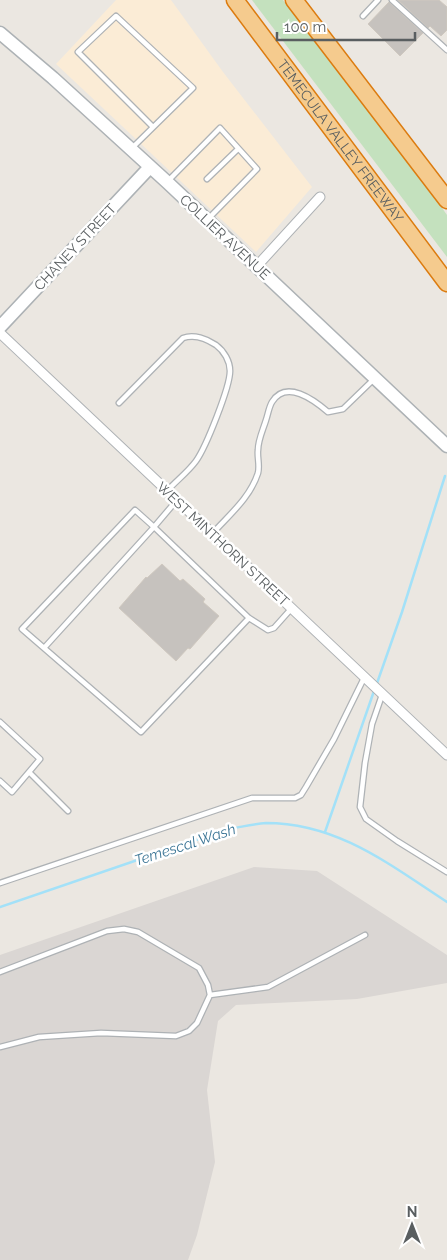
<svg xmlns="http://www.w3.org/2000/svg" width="447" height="1260" font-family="Raleway,sans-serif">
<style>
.commercial{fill:#fbecd6}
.industrial{fill:#dad6d3}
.green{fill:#c4e1be}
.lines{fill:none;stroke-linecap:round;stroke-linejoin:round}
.stream{stroke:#a3e1f8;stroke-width:2.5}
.building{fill:#c6c2be;stroke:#cfc8bf}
.lane-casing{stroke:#aeb2b5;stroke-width:7}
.street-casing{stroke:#aeb2b5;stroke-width:11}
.secondary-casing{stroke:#adb2b5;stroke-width:15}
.highway-casing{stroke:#dc7c10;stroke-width:19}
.lane{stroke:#fff;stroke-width:4.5}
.street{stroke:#fff;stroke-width:9}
.secondary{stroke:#fff;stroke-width:12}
.highway{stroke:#f5cb8e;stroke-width:16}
.labels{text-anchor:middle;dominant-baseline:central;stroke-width:5;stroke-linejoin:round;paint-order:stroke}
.street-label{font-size:14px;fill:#595e60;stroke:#fff}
.water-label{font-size:15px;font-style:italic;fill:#3e7797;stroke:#fff}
</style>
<rect width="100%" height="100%" fill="#ebe7e1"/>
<!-- commercial -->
<path class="commercial" d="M116,0H171L223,72L312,187L256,252L56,64Z"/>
<!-- industrial -->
<path class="industrial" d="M254,867L317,871L447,955V983L357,999L236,1005L218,1021L207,1090L215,1162L197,1235L188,1260H0V955Z"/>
<!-- green -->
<path class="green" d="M252,0H283L435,198L447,215V257Z"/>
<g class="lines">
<!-- stream -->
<path class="stream" d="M376,686L402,612L445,476
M325,832L374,691
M0,907L228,829C241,827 254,824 266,823C338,823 390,865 447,902"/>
</g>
<!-- building -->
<path class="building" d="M398,0H439L447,7V30L441,36L430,26L428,28Z
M389,2L423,33L400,56L368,24Z
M162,564L180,581L183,579L205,599L203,602L219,616L190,649L188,648L176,661L119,608L146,577L147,578Z"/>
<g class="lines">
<defs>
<path id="lane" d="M392,0L447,50
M363,16L378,0
M132,148L193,88L116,16L78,52L153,127
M207,179L238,149
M168,181L220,128L257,169L208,219
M119,403L183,338C194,334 207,339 216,345C224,351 230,361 230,371C230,387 206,447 196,461C188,472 176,481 167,491
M177,500L154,527L135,510L22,629L141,732L249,618
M212,534C229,515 250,498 258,473C260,465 257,457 258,450C258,440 263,430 266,420C268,414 269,407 272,402C286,379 314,400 328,412L343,409L373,380
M44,648L154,527L249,618L268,630L274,628L291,609
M382,695L372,724L365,763L360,807L366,819L397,841L447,872
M0,722L40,759L12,792L0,781
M29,772L68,811
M0,883L252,798H295L301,795L306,787L334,739L364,678
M0,972L107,931L124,929L138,932L199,968L208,985L210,995L197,1023L189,1031L176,1036L101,1033L39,1037L0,1047
M210,995L268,987L365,935"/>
<path id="street" d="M256,267L320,197
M0,333L447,755"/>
<path id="secondary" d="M0,33L53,78L167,182L447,446
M0,327L150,167"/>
<g id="highway">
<path id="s1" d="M235,0L447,283"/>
<path d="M294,0L447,200"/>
</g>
</defs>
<!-- lane casing -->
<use href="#lane" class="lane-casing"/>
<!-- street casing -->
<use href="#street" class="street-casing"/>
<!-- secondary casing -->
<use href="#secondary" class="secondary-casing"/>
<!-- highway casing -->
<use href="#highway" class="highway-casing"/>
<!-- lane -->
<use href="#lane" class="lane"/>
<!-- street -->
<use href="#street" class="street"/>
<!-- secondary -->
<use href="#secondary" class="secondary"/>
<!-- highway -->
<use href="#highway" class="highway"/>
</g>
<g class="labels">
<!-- street labels -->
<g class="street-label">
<text stroke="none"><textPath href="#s1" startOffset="176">TEMECULA VALLEY FREEWAY</textPath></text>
<text transform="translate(225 237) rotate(43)">COLLIER AVENUE</text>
<text transform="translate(75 247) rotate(-47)">CHANEY STREET</text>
<text transform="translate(223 544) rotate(43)">WEST MINTHORN STREET</text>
</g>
<!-- water labels -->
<g class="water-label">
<text transform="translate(185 845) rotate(-18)">Temescal Wash</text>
</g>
</g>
<!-- north arrow -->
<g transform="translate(412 1225)" stroke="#ffffff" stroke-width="4" paint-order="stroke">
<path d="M0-4L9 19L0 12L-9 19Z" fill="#595e60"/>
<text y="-8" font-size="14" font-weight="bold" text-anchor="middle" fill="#595e60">N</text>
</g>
<!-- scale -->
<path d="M277 32v8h138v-8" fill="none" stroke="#595e60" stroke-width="2.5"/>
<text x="284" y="32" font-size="15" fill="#595e60" stroke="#ffffff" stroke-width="4" paint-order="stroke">100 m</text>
</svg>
